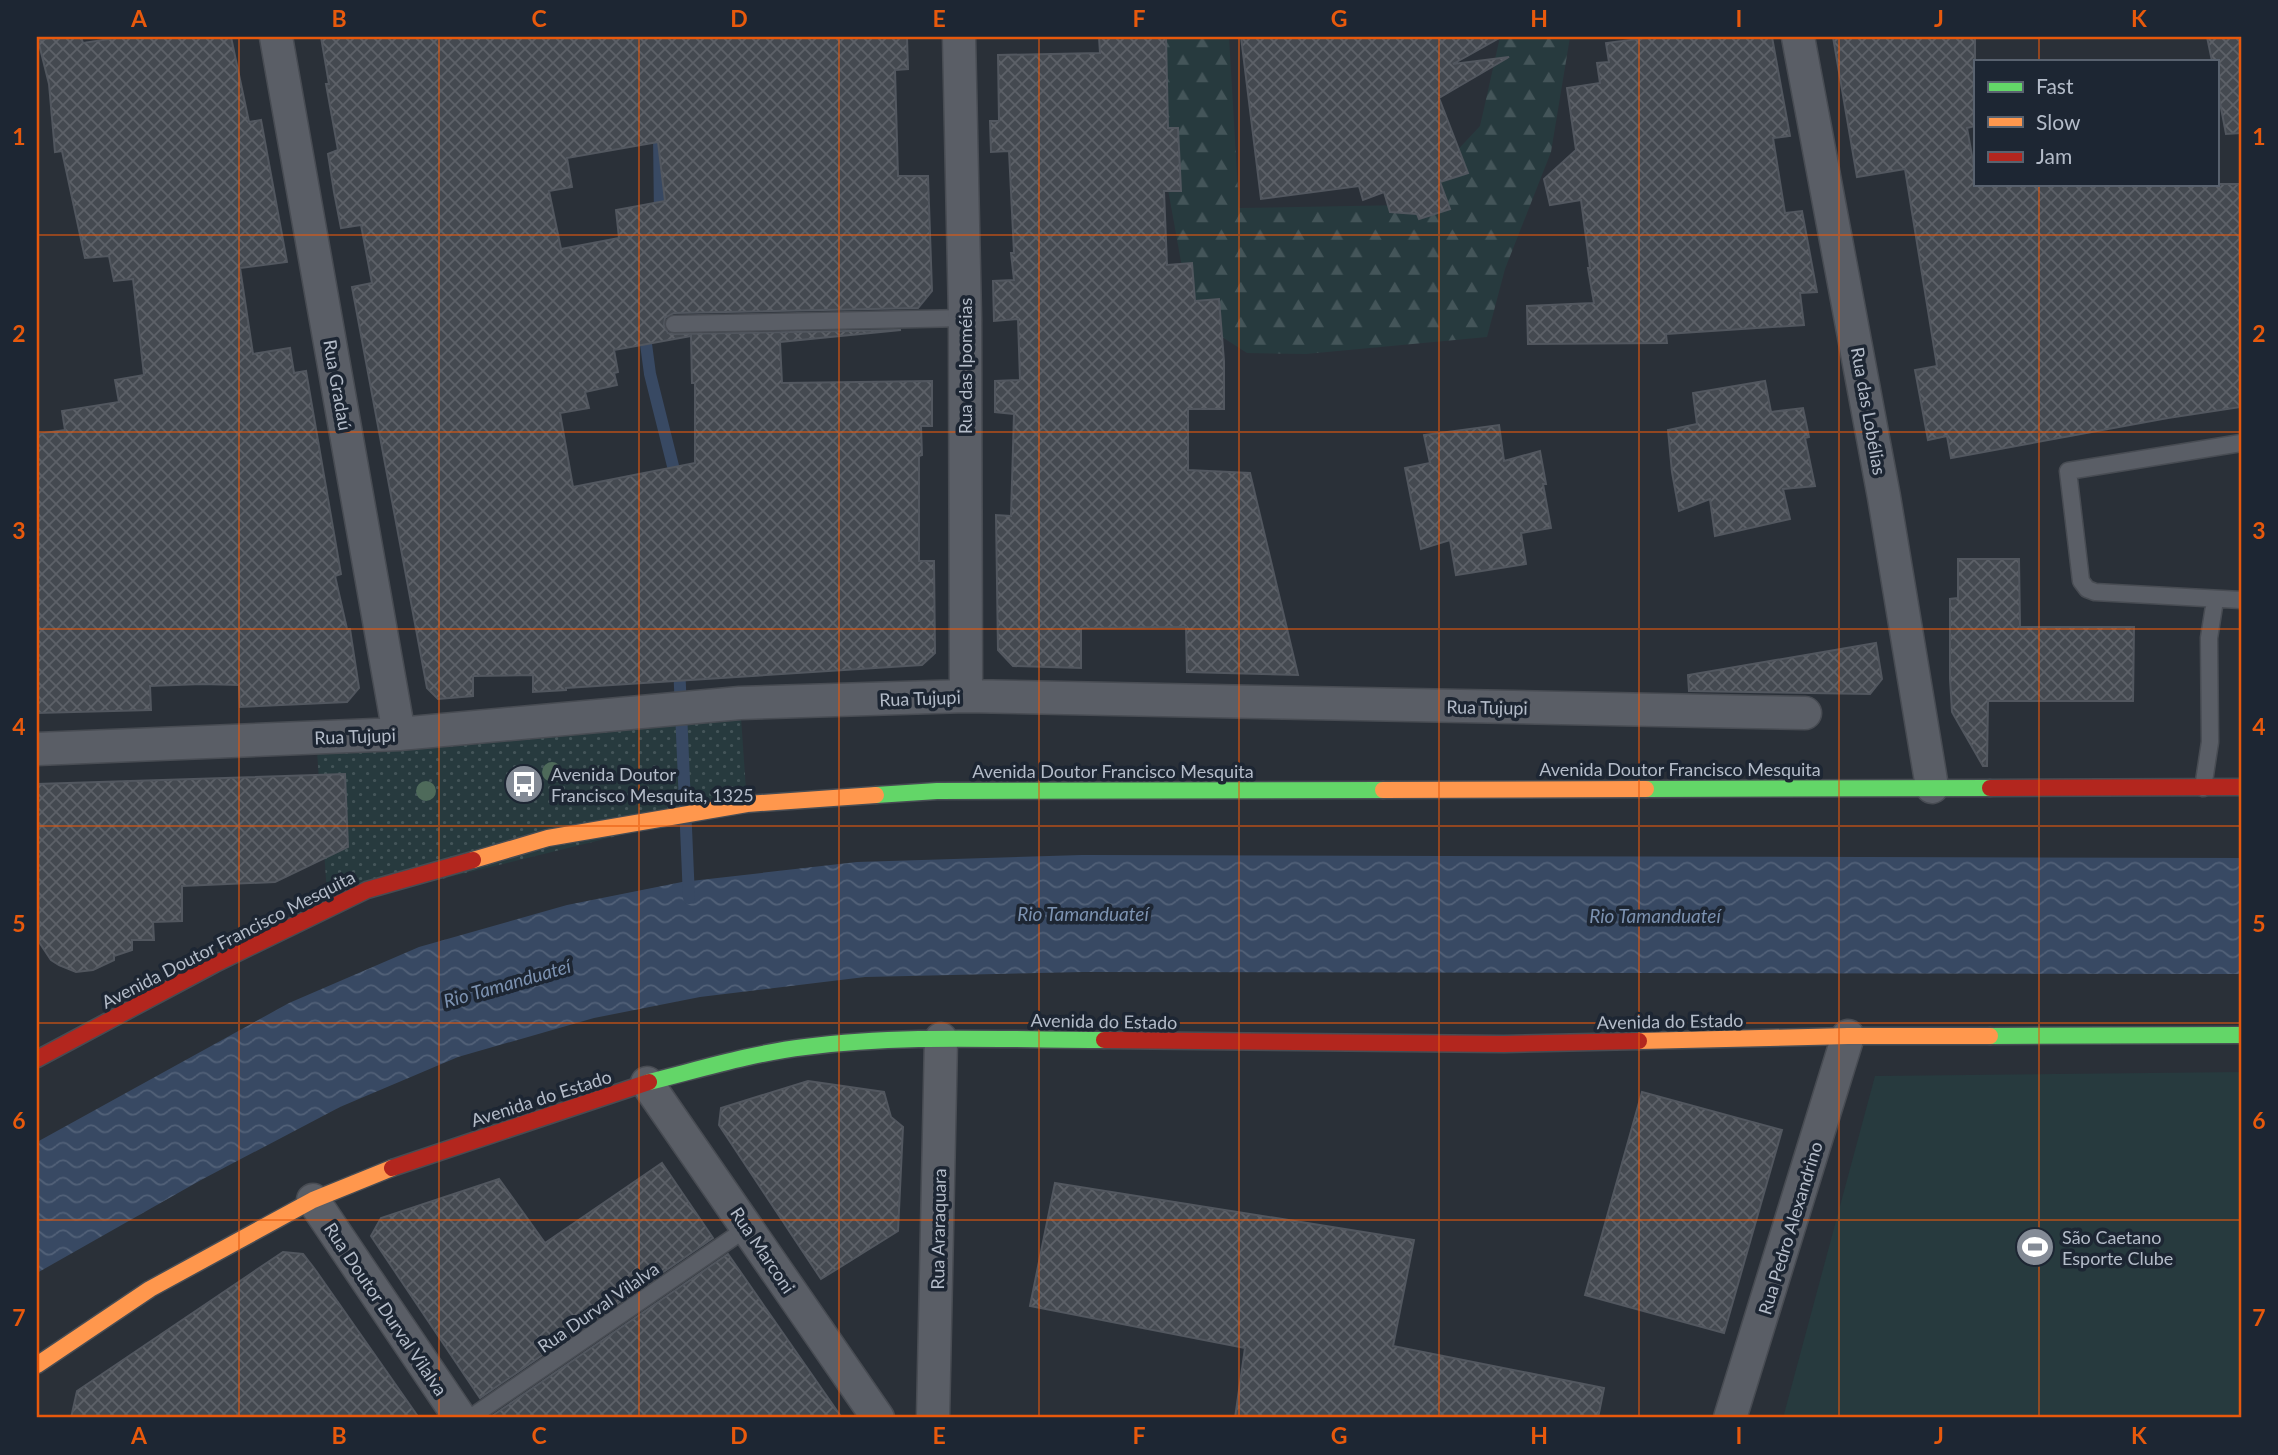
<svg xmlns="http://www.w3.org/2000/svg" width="2278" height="1455" font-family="Lato,sans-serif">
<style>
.forest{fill:url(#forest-firs)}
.park{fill:url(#park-dots)}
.garden{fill:#273a3e}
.water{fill:url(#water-waves)}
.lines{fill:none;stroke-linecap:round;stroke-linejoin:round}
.stream{stroke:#384963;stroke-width:12}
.building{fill:url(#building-cross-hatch);stroke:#52575f;stroke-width:2;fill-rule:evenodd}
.lane-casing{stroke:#484c53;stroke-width:19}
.street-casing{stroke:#484c53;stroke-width:35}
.fast-casing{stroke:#474c53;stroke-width:19}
.slow-casing{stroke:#474c53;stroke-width:19}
.jam-casing{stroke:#474c53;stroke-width:19}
.lane{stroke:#5a5e66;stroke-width:16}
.street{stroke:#5a5e66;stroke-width:32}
.fast{stroke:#63d668;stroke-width:16}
.slow{stroke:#ff974d;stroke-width:16}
.jam{stroke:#b3261e;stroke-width:16}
.tree{fill:#4e6a5a}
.grid{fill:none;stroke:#e8590c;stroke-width:2;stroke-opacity:0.55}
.labels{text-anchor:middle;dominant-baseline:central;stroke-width:7;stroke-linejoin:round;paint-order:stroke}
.street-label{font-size:18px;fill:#b4bcc9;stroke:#1d2633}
.poi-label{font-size:18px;fill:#b4bcc9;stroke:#1d2633;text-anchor:start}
.water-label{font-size:19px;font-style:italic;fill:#7c92b1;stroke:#1d2633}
.neatline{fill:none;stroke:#e8590c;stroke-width:2.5}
.grid-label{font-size:23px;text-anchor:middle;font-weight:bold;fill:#e8590c}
</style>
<defs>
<pattern id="forest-firs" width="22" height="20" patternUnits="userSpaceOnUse" patternTransform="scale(1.75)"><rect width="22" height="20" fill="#273a3e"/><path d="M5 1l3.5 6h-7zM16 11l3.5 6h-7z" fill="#445559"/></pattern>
<pattern id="park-dots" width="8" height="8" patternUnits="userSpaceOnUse" patternTransform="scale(1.75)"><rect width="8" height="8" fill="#273a3e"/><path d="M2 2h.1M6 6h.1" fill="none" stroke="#445559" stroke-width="1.8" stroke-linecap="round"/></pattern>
<pattern id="water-waves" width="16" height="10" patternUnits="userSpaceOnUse" patternTransform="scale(1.75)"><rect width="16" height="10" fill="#384963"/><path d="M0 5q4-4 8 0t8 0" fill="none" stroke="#526178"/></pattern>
<pattern id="building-cross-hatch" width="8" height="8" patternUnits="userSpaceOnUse" patternTransform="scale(1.75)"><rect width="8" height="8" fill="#444950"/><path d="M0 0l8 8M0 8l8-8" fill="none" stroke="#5d6168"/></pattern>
</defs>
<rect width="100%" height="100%" fill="#2a3038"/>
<!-- forest -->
<path class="forest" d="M1164,37H1229L1239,208L1406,205L1480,126L1500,37H1570L1551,152L1505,269L1487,337L1306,354L1247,353L1191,317L1167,184Z"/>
<!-- park -->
<path class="park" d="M740,703L747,804L328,907L316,737Z"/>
<!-- garden -->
<path class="garden" d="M2241,1072V1418H1783L1875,1076Z"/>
<!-- water -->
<path class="water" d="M1082,855L2241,858V974L1083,972L865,977L700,997L594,1018L458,1057L340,1107L201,1180L37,1273V1142L289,1003L419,947L567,905L682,882L857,862Z"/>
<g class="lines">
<!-- stream -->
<path class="stream" d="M659,135L660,218
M644,329L650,374L677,482
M679,664L689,898"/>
</g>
<!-- building -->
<path class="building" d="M57,37H81L83,43L123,37H231L249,122L261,120L287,262L240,268L253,354L290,348L294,373L306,371L341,574L335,576L347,629H350L359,688L347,702L240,707L239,685L202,684L150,686L151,710L37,713V434L65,430L62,411L119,402L115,380L144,375L133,279L114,281L109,256L85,258L62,151L55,152L49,84L38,40Z
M321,37H907L908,69L895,70L898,176H928L932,291L918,308L674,313L665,318L664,325L668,333L674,334L901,330L780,342L782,383L932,381V426H921L922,455L919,456V561H934L935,653L922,665L566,688V690L533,692V675L473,676V696L438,699L427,688L352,287L372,283L361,225L341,228L334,192L328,154L338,150L326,84H329ZM658,142L665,201L616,210L619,238L561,249L549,191L572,187L567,158ZM691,336L692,383H695V463L573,487L560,413L589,408L585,392L617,385L614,373L618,372L614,350Z
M1099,37H1166L1168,128H1178L1181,191H1164L1167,265L1192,263L1195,301L1219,299L1224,361V409H1188V470L1250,473L1298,675L1187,672L1186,627L1081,628V668L1013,666L998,650L996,515L1011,516L1014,414L995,412V381L1020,380L1018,319L994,321L993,281L1014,280L1011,253H1014L1009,151L991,152L990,121H999L998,55L1100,53Z
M1241,37H1501L1453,64L1509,57L1439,98L1468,173L1440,182L1450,209L1419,219L1417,214L1390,212L1384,192L1363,200L1359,186L1261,199Z
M1654,37H1772L1790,136L1773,138L1785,213L1802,211L1817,292L1800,293L1804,325L1666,334L1667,343L1528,344L1527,306L1594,303L1588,268H1590L1581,200L1550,205L1544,179L1576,150L1567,88L1600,83L1597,63L1609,62L1606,43Z
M1833,37H1975V126L1967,128L1975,172V184H2241V407L2168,418L1951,458L1947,436L1928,440L1915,370L1937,366L1905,169L1857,177Z
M2207,37H2241V133L2226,134L2217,87V61H2212Z
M1765,381L1771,412L1803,408L1809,437L1805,438L1815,486L1783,489L1790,519L1715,536L1710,499L1679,511L1672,472L1668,430L1697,424L1693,393Z
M1499,425L1504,461L1540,451L1546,484H1543L1551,528L1521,533L1526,564L1456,575L1450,540L1421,549L1405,468L1430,463L1424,435Z
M1958,559H2019L2020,627H2134L2133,701H1988L1987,766H1983L1952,712L1950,679V599L1958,598Z
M1876,643L1882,679L1870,694L1689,691L1688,675Z
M345,774L348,847L275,882L182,886V921L153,922L154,940H132V950L114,956V960L93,970L76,972L59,965L51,960L39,942L37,784Z
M808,1081L884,1092L891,1117L903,1127L898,1231L821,1279L719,1125L721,1108Z
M1642,1092L1782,1130L1724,1333L1585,1295Z
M662,1163L713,1238L480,1398L371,1236L381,1218L499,1179L545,1243Z
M1055,1183L1414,1240L1393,1346L1604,1388L1598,1418H1235L1245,1348L1030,1306Z
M283,1252L303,1254L314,1268L419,1418H71L77,1391Z
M728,1254L842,1418H494L492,1416Z"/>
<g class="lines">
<defs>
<path id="lane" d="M674,324L965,318
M2241,443L2068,471L2081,581L2087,589L2095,592L2241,600
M2203,788L2210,742L2209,638L2215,600
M470,1418L747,1228"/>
<path id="street" d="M276,37L399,734
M959,37L965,318L966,696
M1798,37L1884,497L1932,787
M37,749L399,734L740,703L966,696L1805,713
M647,1083L878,1418
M313,1200L460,1418
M933,1418L941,1039
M1730,1418L1848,1036"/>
<path id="fast" d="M1646,789L1990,788
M876,795L937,791L1383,790
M1990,1036L2241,1035
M649,1082C701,1069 753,1053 805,1047C904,1034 1005,1040 1104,1040"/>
<path id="slow" d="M1383,790L1646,789
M473,860L548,838L747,804L876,795
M1639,1041L1848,1036H1990
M37,1365L150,1289L313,1200L392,1168"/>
<path id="jam" d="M1990,788L2241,787
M1104,1040L1504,1044L1639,1041
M37,1059L215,964L367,890L473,860
M392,1168L649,1082"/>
</defs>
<!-- lane casing -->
<use href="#lane" class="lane-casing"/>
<!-- street casing -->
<use href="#street" class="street-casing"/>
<!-- fast casing -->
<use href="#fast" class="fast-casing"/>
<!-- slow casing -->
<use href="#slow" class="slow-casing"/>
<!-- jam casing -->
<use href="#jam" class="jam-casing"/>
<!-- lane -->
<use href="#lane" class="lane"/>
<!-- street -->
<use href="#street" class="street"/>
<!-- fast -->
<use href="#fast" class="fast"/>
<!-- slow -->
<use href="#slow" class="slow"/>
<!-- jam -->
<use href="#jam" class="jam"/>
</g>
<!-- trees -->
<g class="tree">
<circle cx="552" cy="772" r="10"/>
<circle cx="426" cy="791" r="10"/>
</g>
<!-- grid -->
<path class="grid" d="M239,37V1418M439,37V1418M639,37V1418M839,37V1418M1039,37V1418M1239,37V1418M1439,37V1418M1639,37V1418M1839,37V1418M2039,37V61M2039,184V1418M37,235H2241M37,432H2241M37,629H2241M37,826H2241M37,1023H2241M37,1220H2241"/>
<!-- icons -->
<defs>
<symbol id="bus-disc" viewBox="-11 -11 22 22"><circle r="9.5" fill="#848b96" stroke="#1d2633"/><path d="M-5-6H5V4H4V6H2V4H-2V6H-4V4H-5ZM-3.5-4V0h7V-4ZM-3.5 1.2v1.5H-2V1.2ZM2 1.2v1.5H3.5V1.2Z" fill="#fff"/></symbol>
<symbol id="stadium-disc" viewBox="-11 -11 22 22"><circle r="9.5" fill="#848b96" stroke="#1d2633"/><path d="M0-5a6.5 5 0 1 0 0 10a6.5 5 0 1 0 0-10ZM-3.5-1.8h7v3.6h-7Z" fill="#fff"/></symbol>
</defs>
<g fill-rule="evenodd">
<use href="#bus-disc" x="502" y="762" width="44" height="44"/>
<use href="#stadium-disc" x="2013" y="1225" width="44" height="44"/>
</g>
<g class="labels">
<!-- street labels -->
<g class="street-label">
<text transform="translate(965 366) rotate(-90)">Rua das Ipoméias</text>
<text transform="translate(338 385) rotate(80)">Rua Gradaú</text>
<text transform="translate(1869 411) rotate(80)">Rua das Lobélias</text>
<text transform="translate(920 698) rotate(-2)">Rua Tujupi</text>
<text transform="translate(1487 707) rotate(1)">Rua Tujupi</text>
<text transform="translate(355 736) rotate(-2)">Rua Tujupi</text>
<text x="1680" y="769">Avenida Doutor Francisco Mesquita</text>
<text x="1113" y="771">Avenida Doutor Francisco Mesquita</text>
<text transform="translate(228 939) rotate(-27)">Avenida Doutor Francisco Mesquita</text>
<text transform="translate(1104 1021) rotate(1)">Avenida do Estado</text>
<text transform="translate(1670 1021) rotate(-1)">Avenida do Estado</text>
<text transform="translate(541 1098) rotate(-18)">Avenida do Estado</text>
<text transform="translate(1790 1228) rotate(-73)">Rua Pedro Alexandrino</text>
<text transform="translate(938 1229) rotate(-89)">Rua Araraquara</text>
<text transform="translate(763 1250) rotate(56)">Rua Marconi</text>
<text transform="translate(598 1307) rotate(-35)">Rua Durval Vilalva</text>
<text transform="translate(386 1309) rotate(56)">Rua Doutor Durval Vilalva</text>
</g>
<!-- poi labels -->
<g class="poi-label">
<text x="551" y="774">Avenida Doutor<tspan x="551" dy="21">Francisco Mesquita, 1325</tspan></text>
<text x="2062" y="1237">São Caetano<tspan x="2062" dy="21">Esporte Clube</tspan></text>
</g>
<!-- water labels -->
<g class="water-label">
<text x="1083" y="913">Rio Tamanduateí</text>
<text x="1655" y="915">Rio Tamanduateí</text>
<text transform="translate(507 983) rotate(-16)">Rio Tamanduateí</text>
</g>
</g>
<!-- border -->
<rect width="2278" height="1455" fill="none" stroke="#1d2633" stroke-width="77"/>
<!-- legend -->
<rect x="1974" y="60" width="245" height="126" fill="#1d2633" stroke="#59626f" stroke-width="2"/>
<rect x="1988" y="82" width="35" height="10" fill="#63d668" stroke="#59626f" stroke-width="2"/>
<text x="2036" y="94" font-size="21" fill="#b4bcc9">Fast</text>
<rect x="1988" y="117" width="35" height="10" fill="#ff974d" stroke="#59626f" stroke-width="2"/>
<text x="2036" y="130" font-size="21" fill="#b4bcc9">Slow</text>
<rect x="1988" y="152" width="35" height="10" fill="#b3261e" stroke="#59626f" stroke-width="2"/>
<text x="2036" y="164" font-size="21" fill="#b4bcc9">Jam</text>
<rect x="38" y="38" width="2202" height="1378" class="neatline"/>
<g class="grid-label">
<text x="139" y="27">A</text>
<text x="339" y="27">B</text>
<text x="539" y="27">C</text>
<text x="739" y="27">D</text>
<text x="939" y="27">E</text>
<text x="1139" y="27">F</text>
<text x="1339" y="27">G</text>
<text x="1539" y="27">H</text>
<text x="1739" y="27">I</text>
<text x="1939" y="27">J</text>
<text x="2139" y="27">K</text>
<text x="19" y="145">1</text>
<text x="2259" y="145">1</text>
<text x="19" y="342">2</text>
<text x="2259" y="342">2</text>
<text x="19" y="539">3</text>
<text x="2259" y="539">3</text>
<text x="19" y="735">4</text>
<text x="2259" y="735">4</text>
<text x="19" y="932">5</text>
<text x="2259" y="932">5</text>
<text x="19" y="1129">6</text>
<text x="2259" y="1129">6</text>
<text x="19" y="1326">7</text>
<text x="2259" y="1326">7</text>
<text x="139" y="1444">A</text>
<text x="339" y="1444">B</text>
<text x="539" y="1444">C</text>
<text x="739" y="1444">D</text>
<text x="939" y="1444">E</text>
<text x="1139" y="1444">F</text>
<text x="1339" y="1444">G</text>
<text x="1539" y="1444">H</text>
<text x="1739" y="1444">I</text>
<text x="1939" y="1444">J</text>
<text x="2139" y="1444">K</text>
</g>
</svg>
